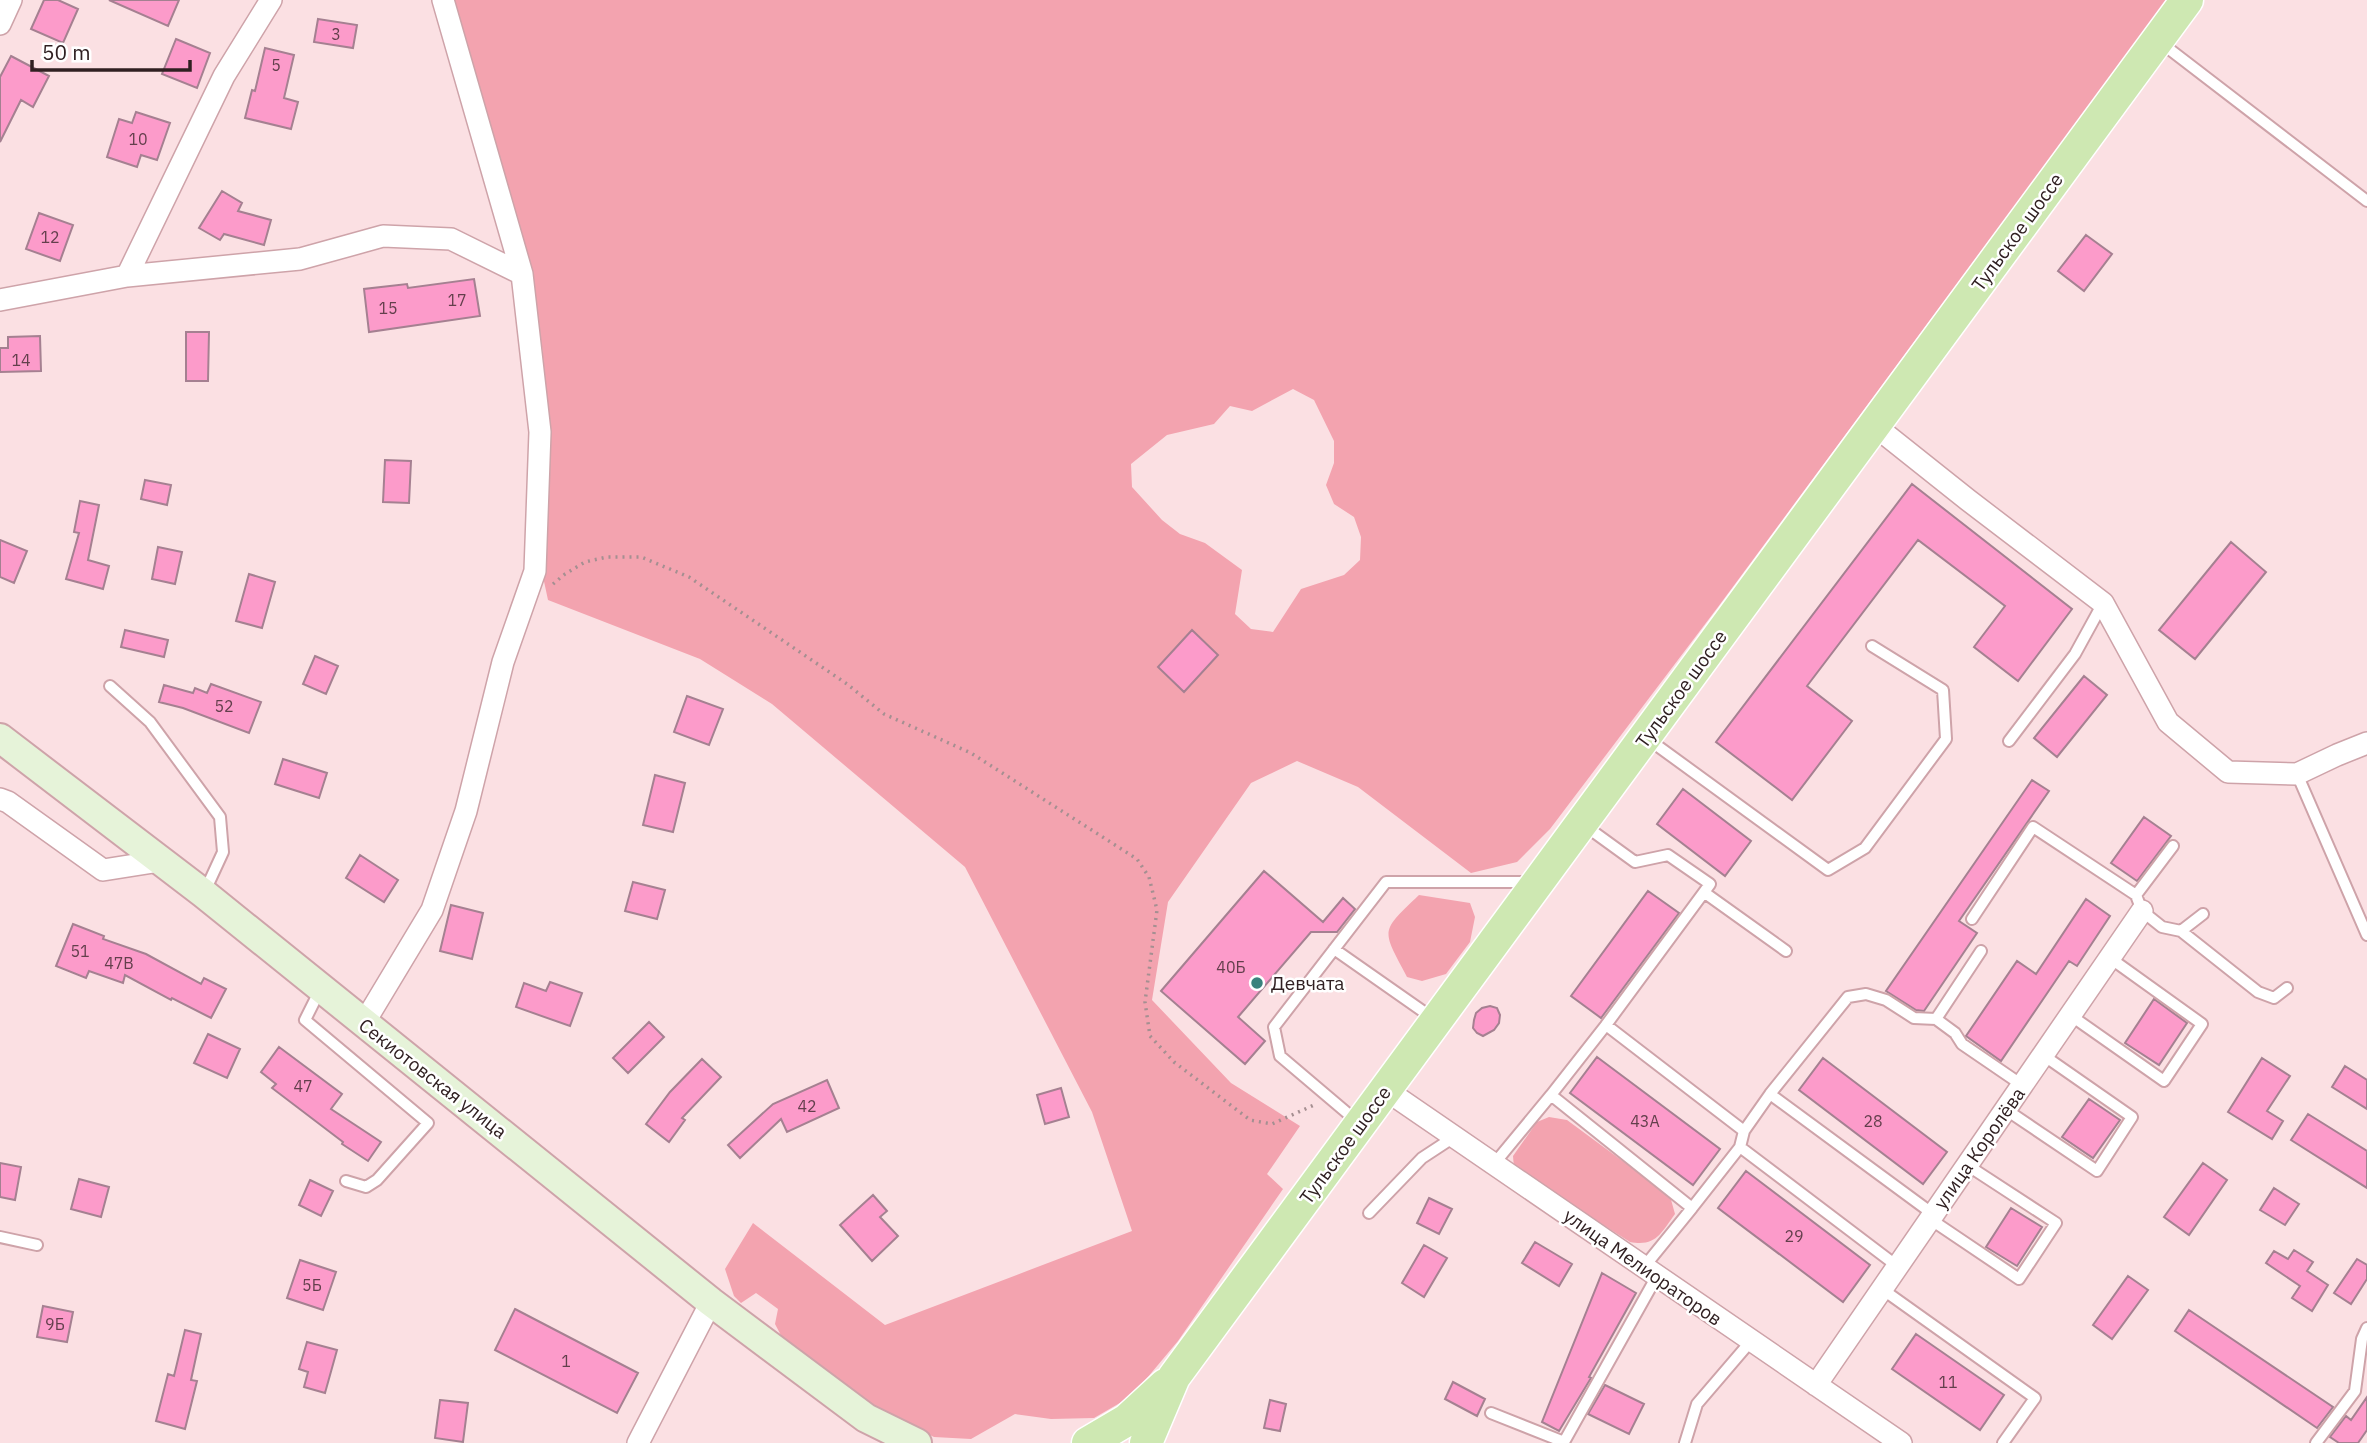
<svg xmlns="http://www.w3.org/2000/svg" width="2367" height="1443" font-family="'IBM Plex Sans',sans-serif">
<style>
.green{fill:#f3a3af;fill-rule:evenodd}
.building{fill:#fc9bca;stroke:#a58091;stroke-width:2}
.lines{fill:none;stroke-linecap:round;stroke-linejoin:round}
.lane-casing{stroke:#cea3a9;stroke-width:14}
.street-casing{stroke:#cea3a9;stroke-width:24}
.secondary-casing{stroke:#cea3a9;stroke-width:32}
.primary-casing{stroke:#fff;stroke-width:35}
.path{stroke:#a58f91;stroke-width:3.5;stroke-dasharray:2 5;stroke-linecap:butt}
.lane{stroke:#fff;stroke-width:10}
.street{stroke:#fff;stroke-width:21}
.secondary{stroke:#e6f3d9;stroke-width:28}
.primary{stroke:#cee8b2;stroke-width:32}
.poi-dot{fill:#3a827d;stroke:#fff;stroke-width:2.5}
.labels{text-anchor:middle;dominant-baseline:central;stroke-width:5;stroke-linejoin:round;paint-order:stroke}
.number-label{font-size:16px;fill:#633f4c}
.street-label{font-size:19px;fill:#302022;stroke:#fff}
.poi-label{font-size:19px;fill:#302022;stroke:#fff;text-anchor:start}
</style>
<rect width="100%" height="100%" fill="#fbe0e3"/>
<!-- green -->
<path class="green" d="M451,0H2167L1718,607L1550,829L1517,862L1471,873L1358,787L1297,761L1251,783L1168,902L1152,1000L1231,1083L1300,1126L1267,1174L1283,1189L1178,1341L1132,1396L1094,1418L1051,1419L1015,1414L971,1439L934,1437L843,1394L785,1343L775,1324L778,1309L756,1293L741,1303L734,1296L725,1269L753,1223L885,1325L1132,1231L1092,1112L965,867L772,704L700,659L548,600L542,572L550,431L542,347L512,214ZM1293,389L1314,400L1334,441V463L1326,485L1334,504L1354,517L1361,537L1360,560L1344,575L1301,589L1273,632L1251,629L1235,614L1242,570L1205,543L1180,534L1162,520L1132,487L1131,464L1167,435L1214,424L1230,406L1252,411Z
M1419,895L1470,903L1475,917L1470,942L1446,974L1422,981L1407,977C1382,929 1379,933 1419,895Z
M1549,1117L1567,1120L1670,1196L1675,1214C1661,1233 1656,1247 1630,1242L1514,1168L1513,1156L1537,1122Z"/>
<!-- building -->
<path class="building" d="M44,0H58L78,9L63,43L31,29Z
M109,0H179L168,26Z
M318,19L357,25L353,48L314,42Z
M176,39L210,53L197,88L162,74Z
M265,48L294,55L284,98L298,102L291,129L245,118L252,90L255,91Z
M11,56L49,76L33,107L21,100L0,142V77Z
M136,112L170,123L157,160L141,155L137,167L107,157L119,119L132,123Z
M222,191L242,203L238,211L271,220L264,245L224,234L220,240L199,228Z
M39,213L73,225L60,261L26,249Z
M2086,235L2112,254L2084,291L2058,271Z
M474,279L480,316L369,332L364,289L407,284L408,288Z
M186,332H209L208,381H186Z
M40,336L41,371L0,372V348H8V337Z
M385,460L411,461L409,503L383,502Z
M145,480L171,485L167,505L141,499Z
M1912,484L2072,609L2018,681L1974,647L2005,606L1918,540L1807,686L1852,721L1792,800L1716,742Z
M80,501L99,505L88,560L109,566L103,589L66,579L79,533L74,532Z
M0,540L27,551L14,583L0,577Z
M2231,542L2266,572L2195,659L2159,630Z
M158,547L182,552L175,584L152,579Z
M249,574L275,582L262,628L236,621Z
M125,630L168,640L164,657L121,647Z
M1192,630L1218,655L1184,692L1158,667Z
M315,656L338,666L326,694L303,684Z
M2084,676L2107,695L2057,757L2034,738Z
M211,684L261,702L249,733L183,708L159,702L164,685L193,693L195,688L207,693Z
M687,696L723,709L709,745L674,732Z
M283,759L327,773L319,798L275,784Z
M655,775L685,783L673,832L643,825Z
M2032,780L2049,791L1959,921L1977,933L1924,1011L1916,1010L1886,991Z
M1683,789L1751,841L1725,876L1657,824Z
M2144,817L2171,836L2137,881L2111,863Z
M360,855L398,880L384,902L346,878Z
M1264,871L1323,922L1343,898L1355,909L1337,932H1311L1238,1017L1265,1041L1245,1064L1161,991Z
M633,882L665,890L657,919L625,911Z
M1648,891L1679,913L1601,1018L1571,996Z
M2086,899L2110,916L2077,966L2069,961L2001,1061L1966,1036L2017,961L2036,974Z
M451,905L483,913L472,959L440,951Z
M73,924L104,936L103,939L146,954L201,984L204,978L226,989L211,1018L172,998L171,1000L125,975L123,983L89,971L86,978L56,966Z
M550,982L582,993L570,1026L516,1007L524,983L546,991Z
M2154,999L2187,1023L2159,1065L2125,1043Z
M1490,1006L1497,1008L1500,1015L1499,1023L1494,1030L1483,1036L1477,1033L1473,1028L1474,1020L1476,1013L1482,1008Z
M649,1022L664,1037L628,1073L613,1058Z
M208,1034L240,1049L227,1078L194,1063Z
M279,1047L342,1094L331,1109L381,1142L368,1161L342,1144L343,1142L272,1088L276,1084L261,1072Z
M1597,1057L1720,1149L1693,1185L1570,1093Z
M1823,1058L1947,1152L1923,1184L1799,1090Z
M2262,1058L2290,1076L2267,1111L2283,1121L2272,1139L2228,1112Z
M702,1059L721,1077L682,1118L685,1120L669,1142L646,1124L670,1092Z
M2345,1066L2367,1080V1109L2332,1087Z
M827,1080L839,1108L787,1132L781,1119L740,1158L728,1145L773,1104Z
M1061,1088L1069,1117L1045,1124L1037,1095Z
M2089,1099L2120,1120L2093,1158L2062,1137Z
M2308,1114L2367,1151V1188L2291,1140Z
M0,1163L21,1167L15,1200L0,1197Z
M2203,1163L2227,1180L2189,1235L2164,1217Z
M1746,1171L1870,1265L1843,1302L1718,1208Z
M79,1179L109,1187L101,1217L71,1209Z
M310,1180L333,1191L321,1216L299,1205Z
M2274,1188L2299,1204L2285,1225L2260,1210Z
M873,1195L887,1211L880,1217L898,1236L872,1261L840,1225Z
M1429,1198L1452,1209L1439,1234L1417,1223Z
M2011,1208L2042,1227L2017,1266L1986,1247Z
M1535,1242L1572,1264L1559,1286L1522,1263Z
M1424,1245L1447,1258L1424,1297L1402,1283Z
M2294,1250L2313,1262L2307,1271L2328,1285L2312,1311L2292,1298L2300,1286L2266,1263L2274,1251L2288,1259Z
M2357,1259L2367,1265V1279L2351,1304L2334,1293Z
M300,1260L336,1272L323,1310L287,1298Z
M1602,1273L1636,1293L1589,1377L1591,1378L1559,1431L1542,1422Z
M2128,1276L2148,1290L2112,1339L2093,1325Z
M43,1306L73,1312L67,1342L37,1337Z
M515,1309L638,1373L617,1413L495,1350Z
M2189,1310L2333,1407L2317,1428L2175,1331Z
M185,1330L201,1334L191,1380L197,1381L185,1429L156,1421L168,1374L174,1376Z
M1916,1334L2004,1395L1980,1430L1892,1369Z
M307,1342L337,1350L325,1393L304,1387L308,1372L299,1369Z
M1453,1382L1485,1399L1477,1416L1445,1399Z
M1605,1385L1644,1404L1629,1434L1588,1414Z
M2367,1397V1430L2358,1443H2339L2330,1437L2346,1416L2351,1420Z
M440,1400L468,1403L463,1442L435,1438Z
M1270,1400L1286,1404L1280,1431L1264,1428Z"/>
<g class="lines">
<defs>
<path id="lane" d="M2160,42L2367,201
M110,686L150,722L220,817L223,852L205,891
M1648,739L1828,870L1865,848L1946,739L1943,690L1872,646
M2009,741L2075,654L2103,603
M2297,774L2367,935
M1584,825L1635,862L1668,855L1710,884L1606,1025
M1705,893L1786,951
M2136,895L2173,846
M1972,919L2033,827L2136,895L2142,911L2162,927L2181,931L2258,992L2274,998L2287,988
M2181,931L2203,914
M1334,949L1434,1019
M321,988L305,1020L428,1123L377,1180L366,1187L346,1181
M2070,1015L2164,1081L2202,1024L2110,958
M1936,1019L1955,1033L1962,1044L2022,1085
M1770,1094L1933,1214
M1551,1095L1606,1025L1744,1131L1740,1147L1692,1208
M2005,1109L2097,1171L2132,1117L2043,1055
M1359,1123L1280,1056L1274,1027L1386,882H1533
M1744,1131L1770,1094L1848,997L1866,994L1886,1000L1914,1018L1936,1019L1981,951
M1740,1147L1897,1266
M1494,1164L1551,1095L1692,1208L1644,1267
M1369,1213L1422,1158L1454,1137
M1930,1219L2019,1279L2056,1223L1967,1165
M0,1237L37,1245
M1882,1289L2035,1398L2003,1443
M1491,1413L1564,1442L1657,1276
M1685,1443L1697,1404L1751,1341
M2316,1443L2355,1391L2362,1339L2367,1328"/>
<path id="street" d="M0,24L11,0
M127,276L224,76L271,0
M0,300L127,276L300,259L383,236L451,239L522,274
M1875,426L1968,500L2103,603L2168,722L2228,772L2297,774L2337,755L2367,743
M0,799L8,802L103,870L160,861
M364,1023L432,910L466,811L503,662L535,571L540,432L522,274L443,0
M1386,1090L1901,1443
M1816,1385L2142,911
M638,1443L711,1302"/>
<path id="secondary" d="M0,738L203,893L711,1302L866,1418L917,1443"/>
<path id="primary" d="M1088,1443L1127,1420L1165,1385
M1146,1443L1174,1377L2187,0"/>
</defs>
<!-- lane casing -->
<use href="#lane" class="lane-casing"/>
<!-- street casing -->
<use href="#street" class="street-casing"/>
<!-- secondary casing -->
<use href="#secondary" class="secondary-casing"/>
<!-- primary casing -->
<use href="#primary" class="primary-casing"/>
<!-- path -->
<path class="path" d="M553,584L565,574L585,562L607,557H641L689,577L847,684L884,714L971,753L1137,859L1149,877L1157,910L1145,1002L1150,1036L1174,1062L1250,1120L1272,1124L1314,1105"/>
<!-- lane -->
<use href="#lane" class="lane"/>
<!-- street -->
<use href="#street" class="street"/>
<!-- secondary -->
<use href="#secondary" class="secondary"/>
<!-- primary -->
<use href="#primary" class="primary"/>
</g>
<!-- markers -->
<circle class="poi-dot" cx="1257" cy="983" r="7"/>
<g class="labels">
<!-- number labels -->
<g class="number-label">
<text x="336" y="34">3</text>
<text x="276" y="65">5</text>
<text x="138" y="139">10</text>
<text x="50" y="237">12</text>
<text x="457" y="300">17</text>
<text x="388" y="308">15</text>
<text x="21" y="360">14</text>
<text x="224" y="706">52</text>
<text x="80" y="951">51</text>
<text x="119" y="963">47В</text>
<text x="1231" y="967">40Б</text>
<text x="303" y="1086">47</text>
<text x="807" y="1106">42</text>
<text x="1645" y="1121">43А</text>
<text x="1873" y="1121">28</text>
<text x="1794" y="1236">29</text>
<text x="312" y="1285">5Б</text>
<text x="55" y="1324">9Б</text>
<text x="566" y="1361">1</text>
<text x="1948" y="1382">11</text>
</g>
<!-- street labels -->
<g class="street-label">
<text transform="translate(2017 232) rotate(-54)">Тульское шоссе</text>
<text transform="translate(1681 689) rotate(-54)">Тульское шоссе</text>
<text transform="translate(433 1078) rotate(38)">Секиотовская улица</text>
<text transform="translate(1345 1145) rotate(-54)">Тульское шоссе</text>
<text transform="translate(1979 1148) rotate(-55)">улица Королёва</text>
<text transform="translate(1643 1267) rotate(35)">улица Мелиораторов</text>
</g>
<!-- poi labels -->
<g class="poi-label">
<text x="1271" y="983">Девчата</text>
</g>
</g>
<!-- scale -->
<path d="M32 60v10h158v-10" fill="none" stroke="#302022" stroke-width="3.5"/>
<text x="42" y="60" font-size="21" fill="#302022" stroke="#ffffff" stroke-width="5" paint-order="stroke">50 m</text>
</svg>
